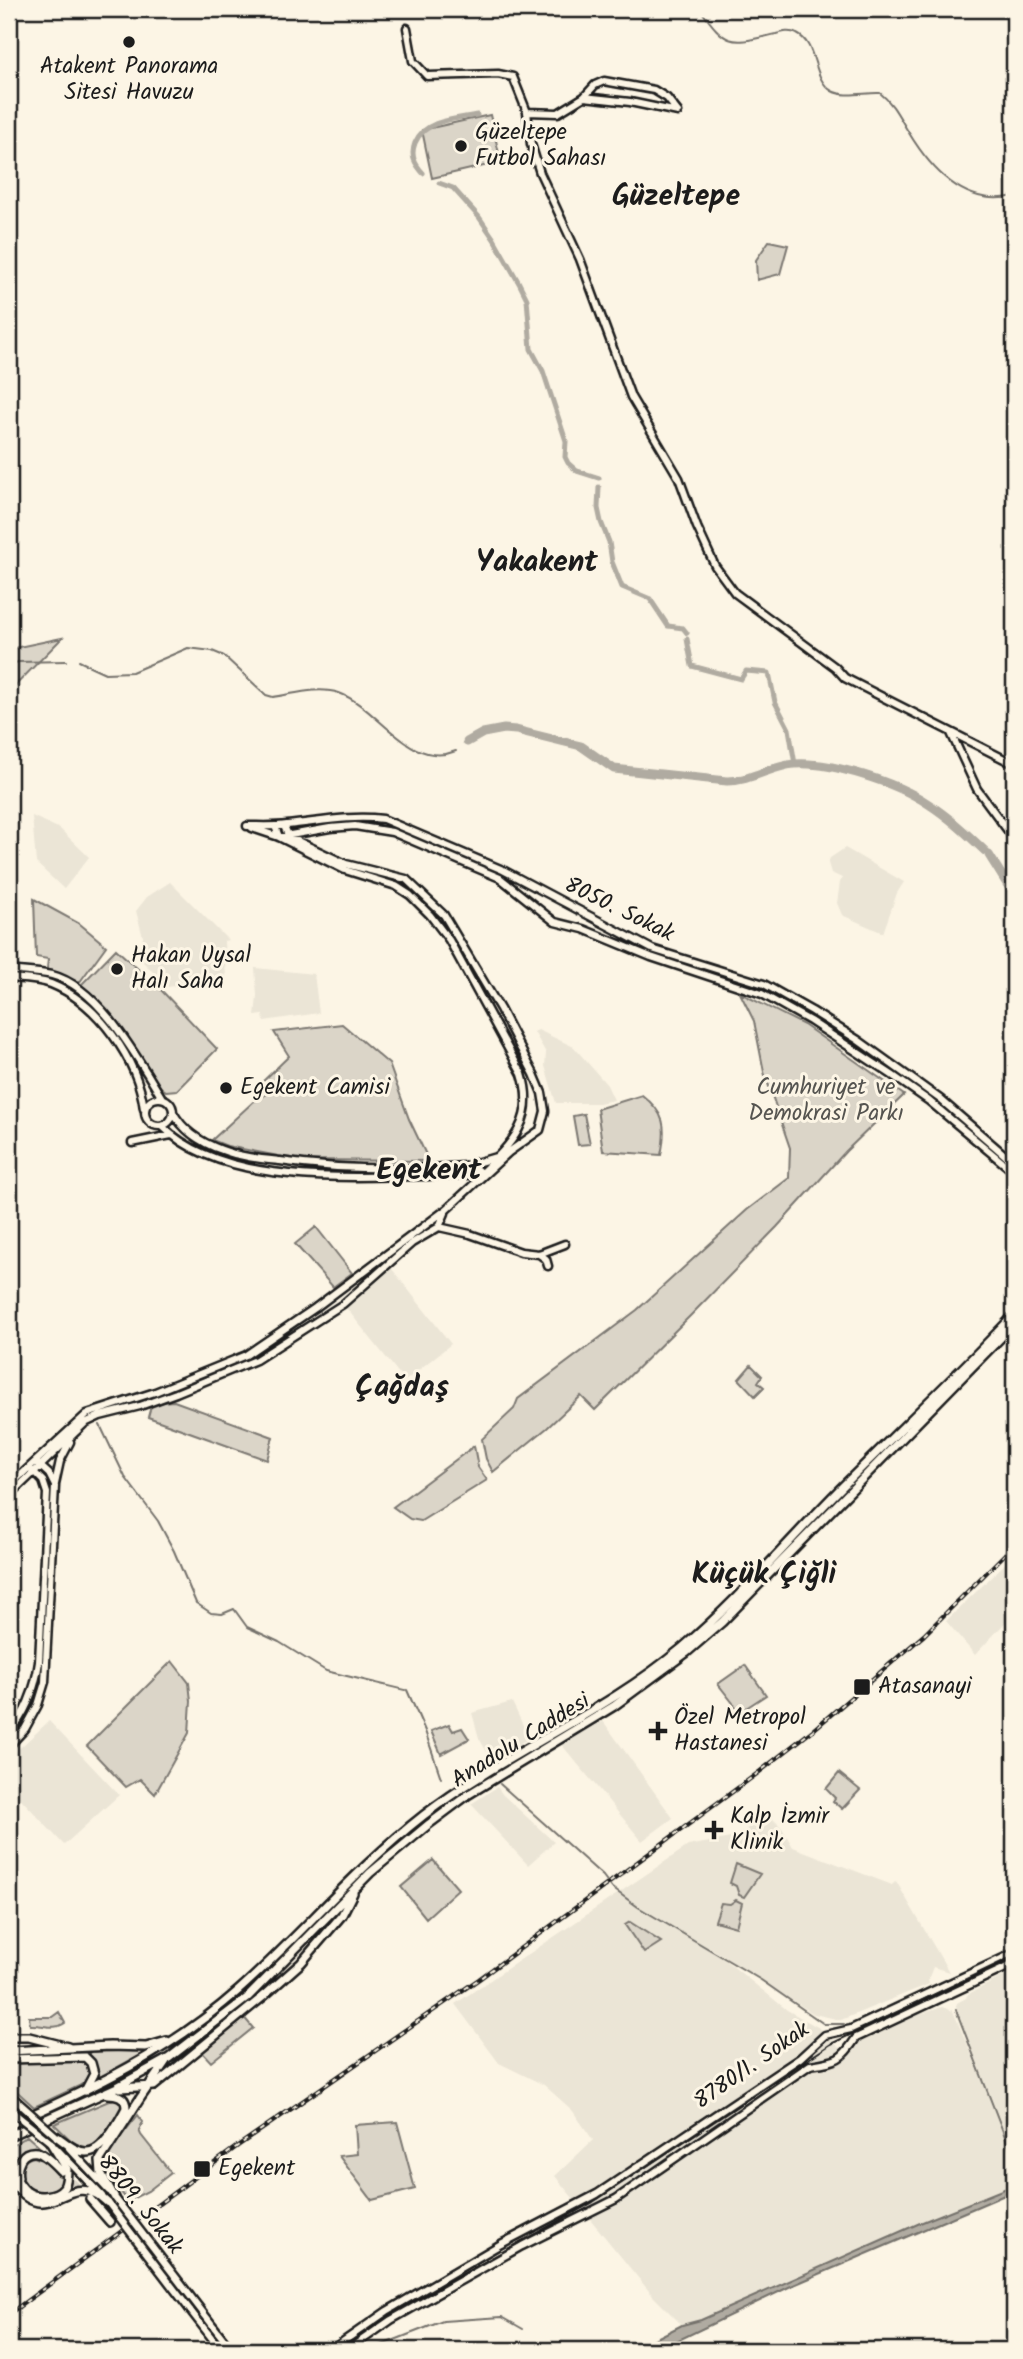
<svg xmlns="http://www.w3.org/2000/svg" width="1023" height="2359" font-family="Kalam,sans-serif">
<style>
.built{fill:#ebe5d6}
.green{fill:#dbd5c8;stroke:#7c7872;stroke-width:2}
.water{fill:#b0aba1;stroke:#75726c;stroke-width:2}
.lines{fill:none;stroke-linecap:round;stroke-linejoin:round}
.stream{stroke:#75726c;stroke-width:2}
.canal{stroke:#b0aba1;stroke-width:5}
.river{stroke:#b0aba1;stroke-width:9}
.highway-tunnel{stroke:#dad4c7;stroke-width:7;stroke-dasharray:7 3.5;stroke-linecap:butt}
.secondary-casing{stroke:#1c1c1c;stroke-width:11}
.highway-casing{stroke:#1c1c1c;stroke-width:12}
.secondary{stroke:#fcf5e5;stroke-width:6}
.highway{stroke:#fcf5e5;stroke-width:7}
.tram{stroke:#1c1c1c;stroke-width:2}
.rail-casing{stroke:#1c1c1c;stroke-width:4.5}
.rail{stroke:#fcf5e5;stroke-width:2;stroke-dasharray:5;stroke-linecap:butt}
.secondary-bridge-casing{stroke:#1c1c1c;stroke-width:11;stroke-linecap:butt}
.secondary-bridge{stroke:#fcf5e5;stroke-width:6}
.poi-dot{fill:#1c1c1c;stroke:#fcf5e5;stroke-width:2.5}
.labels{text-anchor:middle;dominant-baseline:central;stroke-width:6;stroke-linejoin:round;paint-order:stroke}
.poi-label{font-size:23px;fill:#1c1c1c;stroke:#fcf5e5;text-anchor:start}
.street-label{font-size:23px;fill:#1c1c1c;stroke:#fcf5e5}
.park-label{font-size:23px;fill:#555450;stroke:#fcf5e5}
.district-label{font-size:30px;font-weight:bold;fill:#1c1c1c;stroke:#fcf5e5}
</style>
<rect width="100%" height="100%" fill="#fcf5e5"/>
<filter id="ink" filterUnits="userSpaceOnUse"><feTurbulence type="fractalNoise" baseFrequency=".0143" numOctaves="2"/><feDisplacementMap in="SourceGraphic" scale="14" xChannelSelector="R" yChannelSelector="G"/><feConvolveMatrix kernelMatrix="1 2 1 2 8 2 1 2 1" color-interpolation-filters="sRGB"/></filter>
<g filter="url(#ink)">
<!-- built -->
<path class="built" d="M32,816L60,829L89,857L64,889L36,863Z
M845,848L904,882L897,893L883,933L842,915L837,903L840,882L842,878L831,873L828,863L830,858Z
M170,882L228,940L224,941L226,977L168,987L139,958L143,937L136,911L147,897Z
M255,968L314,974L319,1013L264,1021L263,1015L255,1016L257,996Z
M538,1030L574,1047L607,1085L614,1100L599,1103H556L545,1066L546,1053L534,1032Z
M388,1264L451,1344L405,1381L343,1304Z
M1014,1555V1613L975,1655L946,1621Z
M512,1702L529,1738L492,1761L479,1738L472,1713Z
M49,1721L119,1795L64,1845L9,1786V1758Z
M603,1721L673,1818L642,1841L561,1744Z
M497,1787L503,1795L554,1842L528,1865L471,1804Z
M767,1813L782,1828L793,1847L892,1885L896,1881L949,1972L933,1967L928,1980L929,1984L841,2020L814,2014L709,1947L787,2010L828,2033L838,2047L847,2050L861,2037L894,2023L942,2007L953,2011L1007,2138L956,2007L957,2003L966,1998L968,1994L1014,1971V2185L920,2223L701,2320L682,2325L653,2296L555,2176L593,2140L572,2110L544,2085L499,2063L455,2004L688,1846L736,1837Z"/>
<!-- green -->
<path class="green" d="M490,115L501,162L432,178L422,130Z
M769,241L788,245L780,274L757,280L756,260Z
M62,638L12,689L9,690V649Z
M34,899L80,924L106,946L79,983L47,969L48,959L36,957Z
M116,949L162,991L217,1049L177,1090L166,1091L159,1086C137,1050 114,1011 80,986Z
M740,993L804,1025L904,1095L846,1151L777,1227L691,1315L595,1410L581,1396L547,1428L493,1472L486,1459L482,1439L514,1409L518,1399L637,1310L747,1210L789,1178L790,1148L764,1072L754,1021Z
M342,1024L389,1064L409,1119L429,1161L299,1160L227,1146L212,1140L253,1102L267,1094L259,1085L289,1056L274,1032Z
M642,1095C665,1113 667,1126 661,1155L603,1151L597,1109Z
M584,1114L590,1144L578,1145L573,1116Z
M316,1227L352,1273L333,1287L295,1244Z
M751,1365L762,1376L758,1382L764,1387L755,1396L739,1379Z
M174,1401L273,1437L267,1460L148,1417L151,1406L160,1402Z
M474,1446L478,1467L487,1480L421,1521L410,1519L393,1507Z
M172,1661L189,1683L191,1701L189,1733L155,1794L140,1779L126,1787L87,1746Z
M745,1665L766,1695L740,1712L718,1684Z
M449,1724L453,1731L462,1728L469,1739L441,1754L431,1731Z
M839,1773L860,1790L842,1809L833,1801L835,1798L826,1789Z
M433,1860L458,1889L426,1918L401,1887Z
M736,1864L760,1874L744,1897L739,1895L736,1886L730,1883Z
M736,1900L742,1903L736,1927L715,1921L721,1903L730,1904Z
M630,1922L661,1942L644,1953L625,1925Z
M59,2012L65,2023C54,2031 43,2024 30,2025L29,2017H52Z
M243,2016L253,2028L211,2062L201,2051Z
M149,2050L96,2079C99,2066 95,2058 83,2052Z
M80,2060L85,2062L90,2070L88,2080L79,2086L34,2107L9,2084V2064L11,2062Z
M116,2098L122,2103C122,2113 115,2120 109,2128C84,2162 81,2149 54,2124Z
M138,2115L143,2122L139,2130L141,2135L171,2173L148,2191L128,2201L103,2170C106,2150 126,2131 138,2115Z
M397,2122L415,2189L372,2200L339,2156L357,2154L355,2125Z
M27,2136L45,2152L39,2150L21,2154L13,2167L9,2161V2147Z
M34,2157L44,2161L58,2175L61,2173L64,2176C61,2191 51,2192 37,2193C21,2185 11,2162 34,2157Z"/>
<!-- water -->
<path class="water" d="M1014,2185V2191L789,2287L658,2350H633L682,2325L701,2320L920,2223Z"/>
<g class="lines">
<!-- stream -->
<path class="stream" d="M700,9C728,48 731,44 776,34C783,32 790,30 797,34C818,44 812,80 832,91C845,98 866,92 880,93C894,104 900,119 909,133C932,171 966,208 1014,196
M79,661L105,673L132,672L188,648L212,651L224,656L266,695L273,697C294,694 318,686 339,693C378,707 409,770 456,751
M9,665L18,662L66,661
M100,1425L125,1477L158,1521L174,1551L196,1603L211,1613L222,1614L234,1609L247,1627L279,1642L326,1671L405,1690
M407,1690L425,1731L441,1778
M500,1784L603,1876L612,1888L638,1907L761,1980L824,2024H844
M956,2010L1014,2160
M369,2350L443,2321L502,2317L523,2329"/>
<!-- canal -->
<path class="canal" d="M423,173C415,164 410,156 415,143C424,120 455,119 477,115
M439,183L453,188L479,217L494,239L519,283L527,299L531,349L543,371L566,441L565,457L568,463L577,471L599,478
M599,487L598,508L601,522L609,542L612,562L622,587L648,598
M650,599L668,626L683,628L687,633
M687,639L692,666L741,679L746,671L769,673L775,702L789,729L795,764"/>
<!-- river -->
<path class="river" d="M467,742L483,733L504,729L516,730L581,746L614,769L727,781C751,781 771,766 794,764C831,761 897,783 927,803C949,817 967,834 985,851
M989,855L1014,895"/>
<!-- highway-tunnel -->
<path class="highway-tunnel" d="M64,2174L90,2199"/>
<defs>
<path id="secondary" d="M407,28L413,61L427,76L498,74L513,77L527,112L531,144L540,173L580,259L631,397L679,478L697,527L715,566L735,593L835,667L845,678L1014,764
M584,97L630,102L678,112
M527,112L558,113L584,97L595,85L604,81L654,90L667,98L678,112
M951,733L977,789L1014,839
M247,826C260,826 274,827 287,825C319,822 350,815 383,819L503,870L652,949L764,984L812,1011L858,1040L940,1099L1014,1163
M275,826L279,837L330,828L355,826L392,832L500,878L555,922L583,929L651,957L762,994L810,1021L892,1075L929,1101L1014,1172
M252,828L279,837L345,870L396,886L410,895L430,915L449,940L522,1074C537,1121 510,1145 479,1175
M9,970C23,972 38,972 52,975C99,987 138,1059 162,1098
M9,978C23,979 38,979 51,984C98,1003 138,1060 144,1109
M145 1112a14 14 0 1 1 28 0a14 14 0 1 1-28 0Z
M173,1112C183,1131 202,1143 222,1150C240,1157 261,1159 280,1161C340,1170 405,1170 466,1166L475,1168L482,1174
M162,1126C221,1185 343,1177 421,1176C437,1176 466,1173 480,1176
M132,1143L171,1135
M469,1165L496,1157
M439,1227L470,1234L521,1252L539,1254L565,1244
M539,1254L546,1259L548,1266
M55,1484L60,1461L70,1442
M9,1486L87,1414L155,1392L246,1355L315,1308L447,1209L509,1152L540,1130L545,1111L542,1093L534,1074L500,1009L444,915L406,879L346,864L289,837L284,826
M9,1496L85,1423L100,1416L140,1406L176,1393L256,1360L343,1304L412,1243L439,1227L445,1213
M9,1732C27,1713 35,1689 39,1662L47,1493L43,1481L33,1471
M9,1746L25,1729L38,1705L45,1682L55,1486L49,1474L38,1464
M56,2148L102,2196
M69,2148L109,2191
M190,2310L221,2350
M214,2327L232,2350
M331,2350L387,2311L501,2244L597,2194L800,2058L825,2035L851,2029L1014,1953
M348,2350L391,2320L522,2246L616,2199L810,2065C837,2061 841,2061 856,2038L1014,1964"/>
<path id="highway" d="M9,2037H29L68,2047
M9,2051L110,2046L146,2047L167,2041
M9,2059L85,2057L91,2063L94,2074L85,2091
M120,2088L154,2086L265,1995L301,1963L342,1915L353,1893
M9,2125C93,2088 169,2052 239,1990C302,1934 356,1868 424,1815C505,1753 603,1714 682,1648C740,1599 789,1540 843,1486C900,1429 959,1374 1014,1315
M9,2136L115,2088L169,2058L247,1998L370,1873L429,1824L469,1794L614,1706L686,1653L722,1622L1014,1324
M56,2136C65,2142 75,2152 86,2152C103,2153 119,2121 126,2108C126,2096 117,2094 107,2094
M9,2167C14,2174 19,2185 26,2191C36,2199 56,2197 64,2187C67,2181 67,2175 67,2169L50,2142
M18,2177C16,2165 21,2150 37,2152C45,2154 55,2165 61,2171
M9,2178C45,2232 63,2176 96,2194C101,2196 105,2201 109,2204
M115,2198L101,2173L100,2160L141,2097L166,2061
M90,2199L110,2222"/>
</defs>
<!-- secondary casing -->
<use href="#secondary" class="secondary-casing"/>
<!-- highway casing -->
<use href="#highway" class="highway-casing"/>
<!-- secondary -->
<use href="#secondary" class="secondary"/>
<!-- highway -->
<use href="#highway" class="highway"/>
<!-- tram -->
<path class="tram" d="M338,2350L399,2309L593,2202L831,2044L1014,1956"/>
<defs>
<path id="rail" d="M9,2314L239,2145L479,1979L758,1773L813,1730L924,1635L1014,1545"/>
</defs>
<!-- rail casing -->
<use href="#rail" class="rail-casing"/>
<!-- rail -->
<use href="#rail" class="rail"/>
<defs>
<path id="secondary-bridge" d="M9,2094L56,2136
M9,2109L50,2142
M115,2198L214,2327
M109,2204L190,2310"/>
</defs>
<!-- secondary-bridge casing -->
<use href="#secondary-bridge" class="secondary-bridge-casing"/>
<!-- secondary-bridge -->
<use href="#secondary-bridge" class="secondary-bridge"/>
</g>
</g>
<!-- markers -->
<g class="poi-dot">
<circle cx="129" cy="42" r="7"/>
<circle cx="461" cy="146" r="7"/>
<circle cx="117" cy="969" r="7"/>
<circle cx="226" cy="1088" r="7"/>
<rect x="853" y="1678" width="18" height="18" rx="3.5"/>
<path d="M654.5 1720.5h7v7h7v7h-7v7h-7v-7h-7v-7h7z"/>
<path d="M710.5 1819.5h7v7h7v7h-7v7h-7v-7h-7v-7h7z"/>
<rect x="193" y="2160" width="18" height="18" rx="3.5"/>
</g>
<g class="labels">
<!-- poi labels -->
<g class="poi-label">
<text x="129" y="67" text-anchor="middle">Atakent Panorama<tspan x="129" dy="26">Sitesi Havuzu</tspan></text>
<text x="475" y="133">Güzeltepe<tspan x="475" dy="26">Futbol Sahası</tspan></text>
<text x="131" y="956">Hakan Uysal<tspan x="131" dy="26">Halı Saha</tspan></text>
<text x="240" y="1088">Egekent Camisi</text>
<text x="878" y="1687">Atasanayi</text>
<text x="674" y="1718">Özel Metropol<tspan x="674" dy="26">Hastanesi</tspan></text>
<text x="730" y="1817">Kalp İzmir<tspan x="730" dy="26">Klinik</tspan></text>
<text x="218" y="2169">Egekent</text>
</g>
<!-- street labels -->
<g class="street-label">
<text transform="translate(619 910) rotate(26)">8050. Sokak</text>
<text transform="translate(521 1741) rotate(-32)">Anadolu Caddesi</text>
<text transform="translate(752 2066) rotate(-35)">8780/1. Sokak</text>
<text transform="translate(140 2205) rotate(51)">8809. Sokak</text>
</g>
<!-- park labels -->
<g class="park-label">
<text x="826" y="1088">Cumhuriyet ve<tspan x="826" dy="26">Demokrasi Parkı</tspan></text>
</g>
<!-- district labels -->
<g class="district-label">
<text x="676" y="197">Güzeltepe</text>
<text x="537" y="563">Yakakent</text>
<text x="429" y="1171">Egekent</text>
<text x="402" y="1388">Çağdaş</text>
<text x="764" y="1575">Küçük Çiğli</text>
</g>
</g>
<!-- margin -->
<rect width="1023" height="2359" fill="none" stroke="#fcf5e5" stroke-width="35"/>
<rect x="18" y="18" width="988" height="2324" fill="none" stroke="#1c1c1c" stroke-width="2.5" filter="url(#ink)"/>
</svg>
